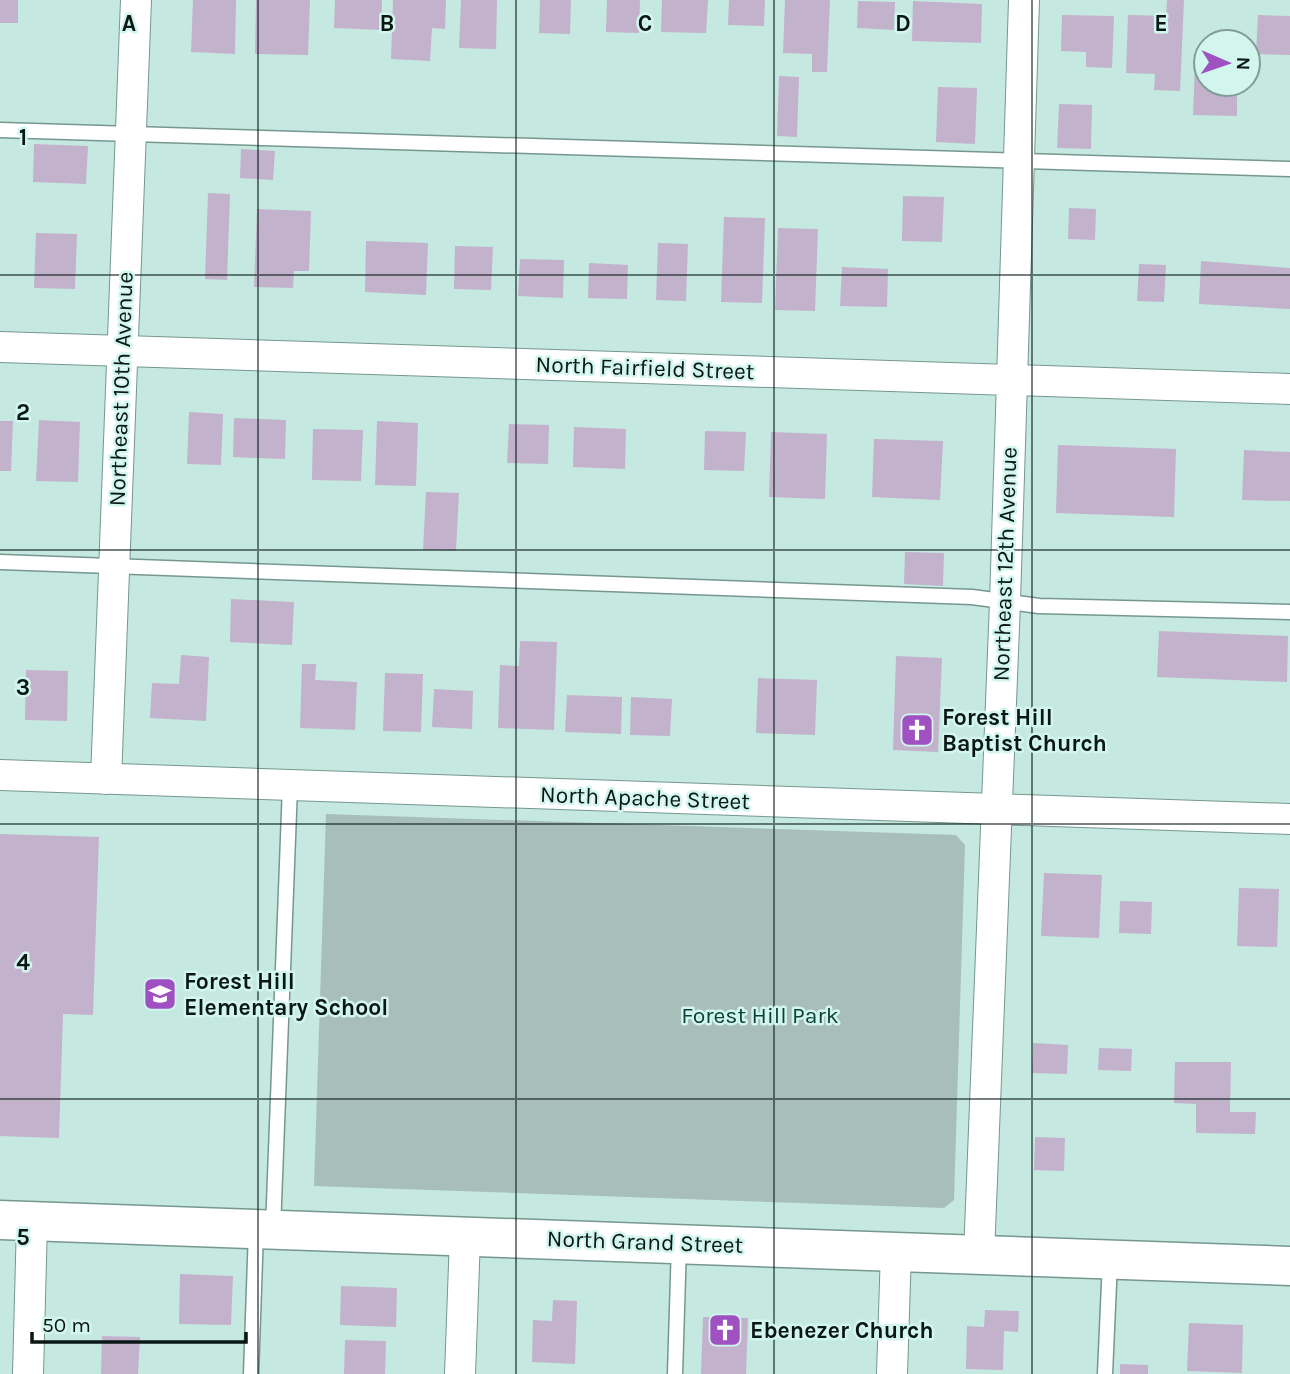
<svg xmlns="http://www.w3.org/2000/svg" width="1290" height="1374" font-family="Karla,sans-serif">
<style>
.green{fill:#a8beb8}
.building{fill:#c3b2cc}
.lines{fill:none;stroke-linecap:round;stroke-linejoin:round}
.service-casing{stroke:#75978f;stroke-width:17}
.minor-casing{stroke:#75978f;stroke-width:32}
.secondary-casing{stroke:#75978f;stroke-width:41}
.service{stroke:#fff;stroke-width:14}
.minor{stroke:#fff;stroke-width:30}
.secondary{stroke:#fff;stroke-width:38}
.grid{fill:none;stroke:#0a1714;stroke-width:2;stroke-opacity:0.55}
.labels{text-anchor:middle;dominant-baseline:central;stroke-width:5;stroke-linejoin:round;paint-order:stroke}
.street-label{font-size:23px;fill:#0a1714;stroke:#d2f6ee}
.poi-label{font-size:23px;font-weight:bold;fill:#0a1714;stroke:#d2f6ee;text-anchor:start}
.park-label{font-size:23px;fill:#0a4037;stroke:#d2f6ee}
.grid-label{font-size:23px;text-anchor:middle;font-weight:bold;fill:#0a1714;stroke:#d2f6ee;stroke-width:5;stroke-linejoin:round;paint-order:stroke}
</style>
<rect width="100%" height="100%" fill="#c5e9e0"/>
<!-- green -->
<path class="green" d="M326,814L956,835L965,845L954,1200L944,1208L314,1186Z"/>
<!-- building -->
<path class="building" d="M0,0H18V23H0Z
M193,0H236L235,54L191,52Z
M256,0H310L308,55L255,54Z
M335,0H382L381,30L334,28Z
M393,0H446L445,29L432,28L430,61L391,59Z
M461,0H497L496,49L459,48Z
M540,0H571L570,34L539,33Z
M607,0H640L639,33L606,32Z
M662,0H708L706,33L661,32Z
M729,0H765L764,26L728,25Z
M785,0H830L827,72H812V54L783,53Z
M1167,0H1184L1180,91L1154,90L1155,74L1126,73L1128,15L1166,16Z
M858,1L895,2L894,30L857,28Z
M913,1L982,4L981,43L912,41Z
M1062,15L1114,16L1112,68L1086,67V52L1061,51Z
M1258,15L1290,16V55L1256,54Z
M1195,63L1206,64V84H1213V94L1237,95V116L1193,115Z
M779,76L799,77L797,137L777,136Z
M938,87L977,88L975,144L936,142Z
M1059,104L1092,105L1091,149L1057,148Z
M34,144L88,146L86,184L33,182Z
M241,149L275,151L273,180L240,178Z
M208,193L230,194L227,280L205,279Z
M903,196L944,197L942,242L902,241Z
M1069,208L1096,209L1095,240L1068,239Z
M257,209L311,211L309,271H294L293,288L254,287Z
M724,217L765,218L762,303L721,302Z
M778,228L818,229L815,311L775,310Z
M36,233L77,234L75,289L34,288Z
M366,241L428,243L426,295L365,292Z
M658,243L688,244L686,301L656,300Z
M455,246L493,247L491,290L454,289Z
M520,259L564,260L563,298L518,296Z
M1201,261L1290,268V309L1199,304Z
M589,263L628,265L627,299L588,298Z
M1139,264L1166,265L1164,302L1137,301Z
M842,267L888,269L887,307L840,306Z
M189,412L223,414L221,465L187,464Z
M234,418L286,420L285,459L233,457Z
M39,420L80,422L78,482L36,481Z
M0,421H13L11,471H0Z
M377,421L418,423L416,486L375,485Z
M509,424L549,425L548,464L507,463Z
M574,427L626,429L625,469L573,467Z
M313,429L363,430L361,481L312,480Z
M705,431L746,432L744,471L704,470Z
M771,432L827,434L825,499L769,497Z
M874,439L943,441L940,500L872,497Z
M1058,445L1176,449L1174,517L1056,513Z
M1244,450L1290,452V501L1242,500Z
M426,492L459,493L456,551L423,550Z
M905,552L944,553L943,586L904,584Z
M231,599L294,602L292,645L230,642Z
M1159,631L1288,636L1287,682L1157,677Z
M520,641L557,642L554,730L498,728L500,665L519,666Z
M181,655L209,657L206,721L150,718L152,683L179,684Z
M896,656L942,658L938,752L893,750Z
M302,664H316L315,680L357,682L355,730L300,728Z
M26,670L68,671L67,721L25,720Z
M385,673L423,674L421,732L383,731Z
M758,678L817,680L815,735L756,733Z
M434,689L473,691L472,729L432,727Z
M567,695L622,697L621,734L565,732Z
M631,697L672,699L670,736L630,735Z
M0,834L99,837L93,1015L63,1014L59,1138L0,1136Z
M1044,873L1102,875L1099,938L1041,936Z
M1239,888L1279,889L1277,947L1237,946Z
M1120,901L1152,902L1151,934L1119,933Z
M1033,1043L1068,1045L1067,1074L1032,1073Z
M1099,1048L1132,1049L1131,1071L1098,1070Z
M1175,1062H1231L1230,1112H1256L1255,1134L1196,1133V1104L1174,1103Z
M1035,1137L1065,1138L1064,1171L1034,1170Z
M180,1274L233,1276L231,1325L179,1324Z
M341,1286L397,1288L396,1327L340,1325Z
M553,1300L577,1301L575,1364L532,1362L533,1320L552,1321Z
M985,1310L1019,1311L1018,1332L1004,1331L1003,1370L966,1369L967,1326L984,1327Z
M703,1317L748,1318L746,1374H701Z
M1189,1323L1243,1325L1242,1373L1187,1371Z
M102,1336L140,1337L138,1374H101Z
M345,1340L386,1341L385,1374H344Z
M1120,1364L1148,1365V1374H1120Z"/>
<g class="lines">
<defs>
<path id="service" d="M0,130L1290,169
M0,562L972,597L1039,606L1290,612
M273,1229L290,786
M251,1374L256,1231
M675,1374L679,1244
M1105,1374L1110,1261"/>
<path id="minor" d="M0,347L1290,389
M0,775L1290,819
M106,779L136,0
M979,1255L1005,602L1024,0
M28,1374L32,1222
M460,1374L465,1237
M892,1374L896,1251"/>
<path id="secondary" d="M0,1220L1290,1266"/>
</defs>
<!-- service casing -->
<use href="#service" class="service-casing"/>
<!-- minor casing -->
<use href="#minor" class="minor-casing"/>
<!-- secondary casing -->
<use href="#secondary" class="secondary-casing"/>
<!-- service -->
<use href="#service" class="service"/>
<!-- minor -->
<use href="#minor" class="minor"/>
<!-- secondary -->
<use href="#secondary" class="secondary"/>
</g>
<!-- grid -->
<path class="grid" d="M258,0V1374M516,0V1374M774,0V1374M1032,0V1374M0,275H1290M0,550H1290M0,824H1290M0,1099H1290"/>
<!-- icons -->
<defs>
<symbol id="church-square" viewBox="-11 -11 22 22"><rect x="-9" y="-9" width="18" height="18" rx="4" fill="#9f51c2" stroke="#d2f6ee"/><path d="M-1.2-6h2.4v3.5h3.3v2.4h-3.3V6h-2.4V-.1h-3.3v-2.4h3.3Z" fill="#fff"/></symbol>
<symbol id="school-square" viewBox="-11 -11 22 22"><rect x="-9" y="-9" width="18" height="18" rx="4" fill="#9f51c2" stroke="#d2f6ee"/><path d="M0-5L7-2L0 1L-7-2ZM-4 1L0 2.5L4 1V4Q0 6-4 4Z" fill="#fff"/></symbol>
</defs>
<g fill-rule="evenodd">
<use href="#church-square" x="898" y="711" width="38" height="38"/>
<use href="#school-square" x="141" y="975" width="38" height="38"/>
<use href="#church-square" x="706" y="1311" width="38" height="38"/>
</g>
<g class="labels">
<!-- street labels -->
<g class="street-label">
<text transform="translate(645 368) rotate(2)">North Fairfield Street</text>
<text transform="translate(121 389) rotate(-88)">Northeast 10th Avenue</text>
<text transform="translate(1005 564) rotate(-88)">Northeast 12th Avenue</text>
<text transform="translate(645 798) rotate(2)">North Apache Street</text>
<text transform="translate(645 1242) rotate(2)">North Grand Street</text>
</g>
<!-- poi labels -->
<g class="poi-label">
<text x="942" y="717">Forest Hill<tspan x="942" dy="26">Baptist Church</tspan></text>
<text x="184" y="981">Forest Hill<tspan x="184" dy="26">Elementary School</tspan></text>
<text x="750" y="1330">Ebenezer Church</text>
</g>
<!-- park labels -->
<g class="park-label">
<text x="760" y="1015">Forest Hill Park</text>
</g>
</g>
<g class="grid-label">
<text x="129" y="31">A</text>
<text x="387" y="31">B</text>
<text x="645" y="31">C</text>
<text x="903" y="31">D</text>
<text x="1161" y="31">E</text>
<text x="23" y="145">1</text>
<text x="23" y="420">2</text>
<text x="23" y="695">3</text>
<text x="23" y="970">4</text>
<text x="23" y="1245">5</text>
</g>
<!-- north arrow -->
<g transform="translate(1227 63) rotate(92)"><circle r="33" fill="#d2f6ee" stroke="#829d97" stroke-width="2"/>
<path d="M0-5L12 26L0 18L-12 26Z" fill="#9f51c2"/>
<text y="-10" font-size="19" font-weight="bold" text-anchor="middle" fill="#0a1714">N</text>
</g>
<!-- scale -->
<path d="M32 1332v10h214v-10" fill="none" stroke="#0a1714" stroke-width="3.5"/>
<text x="42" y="1332" font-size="21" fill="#0a1714" stroke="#d2f6ee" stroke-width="5" paint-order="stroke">50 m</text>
</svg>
